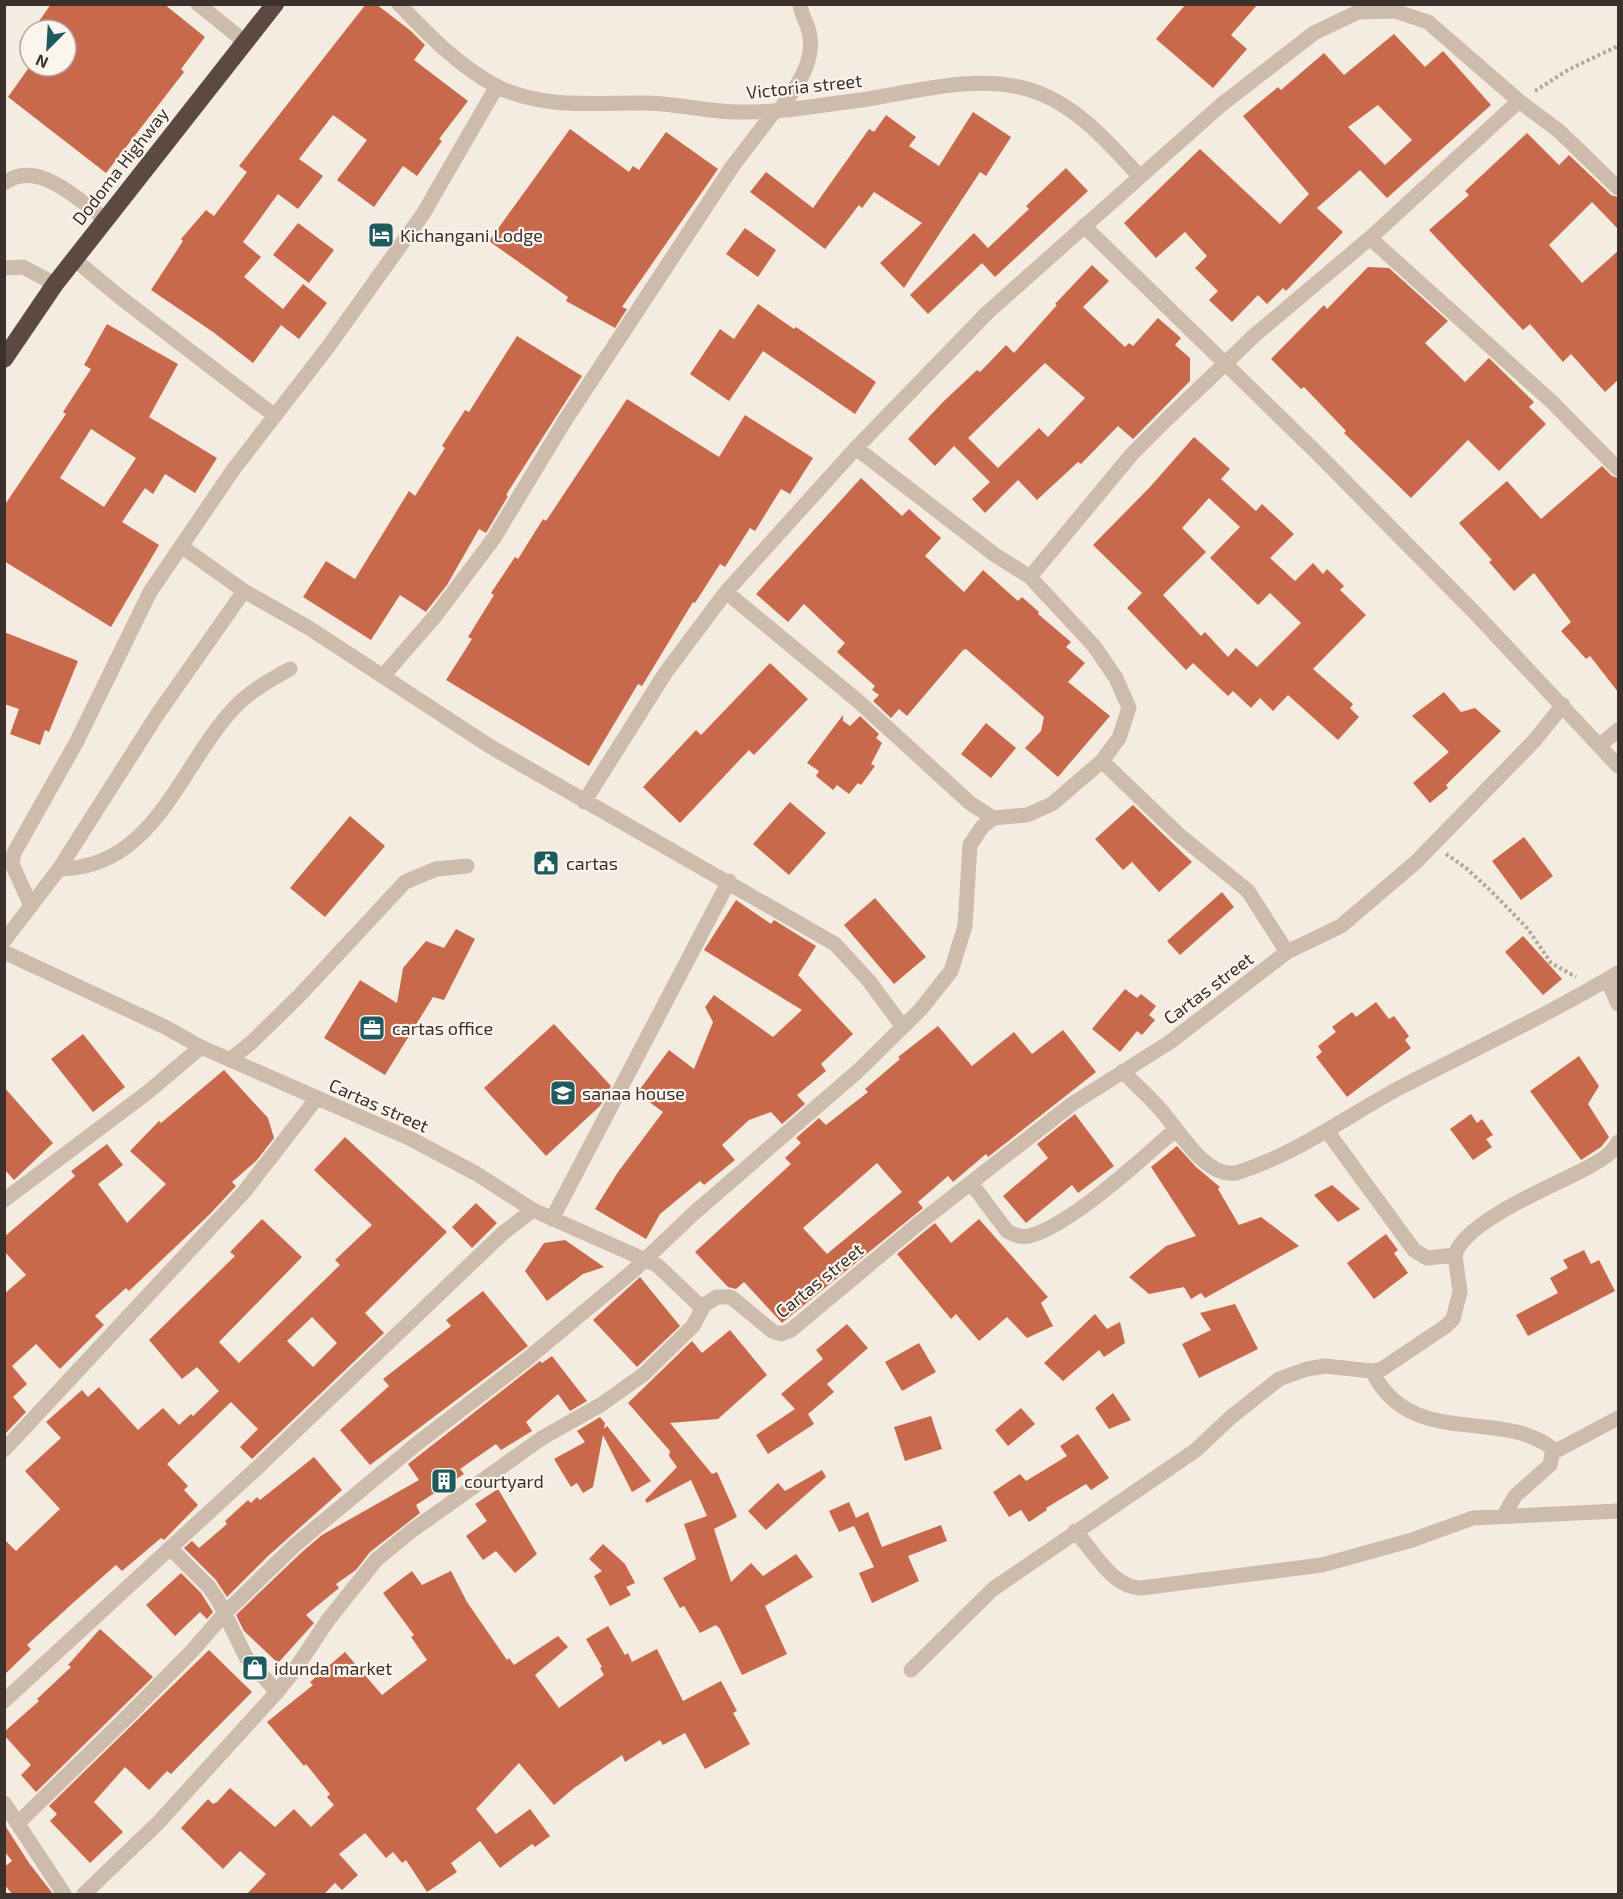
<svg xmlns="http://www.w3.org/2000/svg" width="1623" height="1899" font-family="'Exo 2',sans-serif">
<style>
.building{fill:#c8694b;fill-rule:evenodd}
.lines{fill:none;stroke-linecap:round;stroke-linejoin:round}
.path{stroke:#b9a596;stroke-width:4;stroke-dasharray:3 3;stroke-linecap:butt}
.minor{stroke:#cdbbac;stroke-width:15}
.highway{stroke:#5c4a42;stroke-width:18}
.labels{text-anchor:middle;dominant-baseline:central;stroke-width:4.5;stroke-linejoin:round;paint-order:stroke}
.street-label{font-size:18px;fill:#3b302b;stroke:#fbf5ee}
.poi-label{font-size:18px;fill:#3b302b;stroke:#fbf5ee;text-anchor:start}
</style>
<rect width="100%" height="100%" fill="#f4ebe1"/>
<!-- building -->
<path class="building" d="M51,4H164L205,37L181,69L184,72L106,173L8,97L30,66H66V30H33Z
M366,4H376L411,31L425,45L414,60L468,101L439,139L442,141L417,176L403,166L374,207L337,180L367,140L333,115L299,159L323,176L298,209L278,194L243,242L261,257L244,277L283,309L303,284L327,303L299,339L281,325L253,363L213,332L151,290L183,241L181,239L206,210L214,216L247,172L239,166Z
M1186,4H1258L1231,35L1247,49L1213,88L1156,39Z
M1394,34L1425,67L1443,51L1491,105L1387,198L1360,170L1317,208L1343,232L1286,291L1283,288L1267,304L1258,295L1232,322L1209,300L1218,291L1195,268L1207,256L1185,232L1156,258L1124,223L1200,149L1280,224L1309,194L1243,116L1278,87L1281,90L1324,53L1344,75ZM1378,105L1412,140L1385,165L1348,127Z
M973,112L1011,137L986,176L980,172L904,288L880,263L922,223L874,192L862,208L859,205L825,249L750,192L766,172L813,208L869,129L874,132L886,115L916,137L909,146L939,166Z
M570,129L629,172L633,166L639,170L666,132L718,169L622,307L627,309L615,328L566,301L568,297L489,241Z
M1527,133L1559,165L1569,155L1611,195L1618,197V229L1592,202L1549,245L1582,283L1618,251V380L1605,392L1571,354L1563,362L1530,324L1523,330L1429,230L1469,195L1465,191Z
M1066,168L1088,191L995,277L982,263L928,314L910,295L974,233L988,248L1029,209L1026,206Z
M298,223L334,250L309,283L273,255Z
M745,228L776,250L758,277L726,254Z
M1092,265L1109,281L1083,307L1125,347L1129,343L1133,346L1158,318L1181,338L1175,345L1190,358V381L1133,439L1118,426L1081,464L1078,462L1037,500L1018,480L985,513L972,499L990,482L954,446L935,466L908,439L943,402L977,370L980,372L1006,345L1014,353L1057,305L1055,304ZM1045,363L1085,398L1048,437L1039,428L998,468L968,438Z
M1368,267L1389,268L1448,321L1425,343L1465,382L1489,358L1534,402L1529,407L1546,424L1499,471L1468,440L1411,498L1344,433L1346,431L1304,387L1301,389L1271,359L1324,305L1327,309Z
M758,304L794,329L796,327L876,382L855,414L763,351L729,401L690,374L720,329L734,339Z
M107,324L178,364L149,417L217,458L195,493L165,474L153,494L145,488L122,522L159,545L111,627L4,561V506L66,414L63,412L91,369L84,365ZM91,429L136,458L104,507L60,478Z
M517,336L582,376L506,495L508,496L486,533L479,529L447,585L428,609L426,612L400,595L371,640L303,597L326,561L355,579L409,491L415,496L445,448L442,446L465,410L469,412Z
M627,399L719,457L745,415L813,458L790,494L781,489L755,531L750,528L725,567L720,564L695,603L693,602L642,686L638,684L589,766L446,680L472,639L468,637L494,595L491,593L515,557L518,559L543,519L546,521Z
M1194,437L1230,469L1221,479L1256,511L1262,504L1294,534L1270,558L1295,581L1313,563L1323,574L1327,569L1344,586L1340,590L1366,615L1313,669L1353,704L1350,708L1359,717L1338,740L1288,695L1273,711L1260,698L1251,708L1233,691L1228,696L1193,663L1186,670L1127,608L1142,593L1093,545L1150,487ZM1209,498L1240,527L1210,558L1258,605L1270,593L1301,623L1257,667L1236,648L1228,657L1205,632L1201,636L1163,595L1206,552L1182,528Z
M1602,466L1612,476L1618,478V692L1590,656L1586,659L1561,631L1571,622L1534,573L1514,591L1489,562L1492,560L1459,523L1507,481L1541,519Z
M861,478L902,516L909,509L941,538L925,556L964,592L983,570L1018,601L1022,597L1039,612L1038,614L1071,642L1066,647L1085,663L1068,682L1110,716L1058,777L1025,748L1041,731L1044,717L966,649L963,650L907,716L899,709L891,718L873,701L879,695L872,690L875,686L837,652L845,643L804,604L788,622L756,594Z
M4,632L78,661L49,732L45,730L40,745L10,734L19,709L4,704Z
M770,663L808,699L754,755L749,750L680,823L643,787L696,730L701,735Z
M1444,692L1461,712L1475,708L1501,731L1446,785L1448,788L1430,803L1413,783L1449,752L1412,716Z
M843,715V721L850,726L860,716L879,734L876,738L882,743L871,764L875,766L861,785L858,783L849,794L837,785L833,790L816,776L819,771L807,763Z
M986,723L1016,748L991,778L961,754Z
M790,802L826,833L789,875L753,844Z
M1133,805L1192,862L1159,892L1132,862L1123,870L1095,839Z
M350,816L385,846L325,917L290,888Z
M1524,837L1553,876L1521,900L1492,861Z
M1222,892L1234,907L1180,955L1167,941Z
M875,898L926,957L894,984L844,925Z
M736,900L771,924L774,920L816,946L798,975L853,1034L821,1064L826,1071L797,1095L805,1104L782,1124L771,1112L749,1120L722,1145L735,1160L704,1185L700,1181L660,1214L646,1239L595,1209L618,1172L663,1112L637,1093L669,1050L694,1069L713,1022L705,1007L714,995L773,1037L802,1010L704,950Z
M456,929L475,939L444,1000L433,997L385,1075L324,1038L360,980L397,1003L403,968L426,941L444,948Z
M1523,936L1562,979L1543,995L1505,952Z
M1125,989L1137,998L1141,994L1156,1006L1149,1015L1155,1020L1142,1035L1137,1031L1120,1052L1092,1029Z
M1376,1002L1389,1019L1394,1016L1409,1036L1405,1040L1411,1048L1347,1097L1316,1057L1322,1052L1318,1046L1336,1032L1332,1027L1352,1012L1356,1017Z
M554,1024L611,1086L600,1106L546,1156L484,1088Z
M938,1026L972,1066L1014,1032L1032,1054L1063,1030L1096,1072L988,1157L986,1154L953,1182L948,1176L918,1202L923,1208L782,1323L744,1282L736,1289L728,1287L695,1252L791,1164L785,1158L801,1143L796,1138L819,1118L826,1125L868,1092L865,1089L900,1059L898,1057ZM877,1163L902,1192L827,1254L803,1228Z
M83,1034L125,1087L93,1112L51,1059Z
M1579,1056L1599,1086L1588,1104L1609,1137L1601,1147L1581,1160L1530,1091Z
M224,1070L268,1118L274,1138L257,1160L232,1182L236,1186L210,1214L129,1291L126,1288L95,1316L104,1325L60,1369L36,1344L12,1366L27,1384L13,1397L26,1412L4,1435V1294L26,1275L4,1251V1237L75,1176L71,1171L107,1144L123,1165L98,1184L127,1223L166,1184L130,1151L159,1121L161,1123Z
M4,1087L53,1143L14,1180L4,1169Z
M1075,1114L1114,1166L1078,1193L1072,1185L1026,1223L1003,1196L1048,1158L1037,1144Z
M1471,1114L1477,1123L1482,1119L1493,1135L1486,1139L1492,1147L1473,1160L1450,1129Z
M345,1137L447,1232L365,1313L384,1333L252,1459L240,1447L258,1429L231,1402L167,1464L188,1486L184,1490L198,1505L164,1540L161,1538L122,1571L116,1565L74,1602L27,1645L31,1649L4,1675V1539L16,1551L60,1509L25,1471L61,1438L46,1422L82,1390L88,1397L99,1387L138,1430L163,1408L179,1425L191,1414L193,1416L219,1391L197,1367L182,1379L149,1340L235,1256L230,1252L262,1219L302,1257L219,1342L239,1363L340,1265L335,1260L372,1225L314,1170ZM312,1317L337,1343L313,1367L287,1341Z
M1177,1146L1196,1167L1220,1187L1218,1189L1239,1225L1261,1217L1299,1246L1205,1298L1201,1293L1191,1299L1184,1287L1149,1294L1129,1277L1166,1246L1196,1236L1151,1167Z
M1332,1185L1360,1209L1338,1222L1314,1195Z
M476,1203L497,1223L472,1248L452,1227Z
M979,1219L1048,1297L1041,1303L1053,1326L1027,1338L1007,1317L979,1341L956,1314L951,1319L897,1254L935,1223L951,1243Z
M1386,1234L1398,1250L1394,1253L1408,1273L1374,1299L1347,1263Z
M565,1240L604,1267L583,1274L547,1301L525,1271L544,1243Z
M1584,1250L1591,1264L1599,1260L1615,1291L1528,1336L1516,1315L1558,1293L1550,1278L1568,1268L1563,1260Z
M640,1277L680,1326L637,1367L593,1320Z
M483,1291L528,1346L370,1465L340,1430L389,1386L383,1379L451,1326L446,1320Z
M1235,1304L1258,1349L1199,1378L1182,1344L1211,1330L1200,1313Z
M1095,1314L1107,1329L1120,1322L1125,1343L1104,1357L1099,1350L1063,1381L1044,1363Z
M847,1324L868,1348L827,1384L834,1392L808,1414L814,1424L768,1454L756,1435L795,1409L781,1394L823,1359L816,1350Z
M730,1330L767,1375L718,1419L670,1423L712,1474L717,1472L737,1517L714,1529L731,1582L751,1563L763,1576L796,1554L813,1577L765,1606L787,1654L742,1675L720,1629L716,1625L700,1633L684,1606L680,1608L663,1578L696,1559L684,1524L707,1516L691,1480L647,1503L645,1500L677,1467L669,1456L670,1451L628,1403L692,1341L702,1353Z
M919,1343L936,1372L902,1391L885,1362Z
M552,1356L587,1401L570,1411L558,1394L526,1422L532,1431L501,1450L496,1444L460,1469L464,1474L416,1505L420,1513L370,1552L356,1570L336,1584L339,1588L306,1615L314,1623L278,1663L244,1631L236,1615L302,1552L322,1535L419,1480L408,1464L540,1361L542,1363Z
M1113,1393L1131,1420L1109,1429L1095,1408Z
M1021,1408L1035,1424L1008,1446L995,1430Z
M931,1416L942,1449L905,1461L894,1427Z
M600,1417L605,1423L604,1429L607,1426L651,1481L632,1492L603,1435L593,1487L583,1493L577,1483L571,1487L554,1459L585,1442L577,1431Z
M1078,1434L1109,1478L1091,1490L1086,1484L1046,1508L1047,1510L1029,1522L1021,1510L1009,1517L993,1492L1020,1474L1026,1481L1067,1456L1060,1446Z
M314,1457L342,1490L268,1556L227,1597L216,1580L184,1548L192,1541L199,1548L227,1524L225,1521L248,1500L251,1503L257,1497L260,1500Z
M822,1470L826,1477L766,1530L748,1511L778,1483L785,1491Z
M498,1489L537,1554L515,1573L496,1551L483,1560L466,1536L487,1521L475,1504Z
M849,1502L856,1518L868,1512L882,1547L941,1525L947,1541L908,1556L919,1581L872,1603L859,1573L874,1567L854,1526L839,1532L829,1511Z
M603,1544L625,1564L635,1583L626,1587L631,1595L610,1606L594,1576L602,1571L589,1559Z
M412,1571L422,1585L451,1571L467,1602L507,1660L509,1658L514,1665L558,1636L568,1647L535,1675L559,1708L604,1675L600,1668L602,1667L586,1639L608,1626L625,1655L628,1653L632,1662L657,1649L683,1701L721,1681L737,1711L733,1713L750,1744L705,1769L685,1733L663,1745L660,1740L625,1762L622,1755L574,1788L554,1805L519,1763L476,1809L496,1834L530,1809L550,1836L535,1847L532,1844L500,1868L480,1841L451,1863L457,1872L427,1892L406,1860L402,1863L393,1852L386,1858L365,1833L339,1854L358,1875L342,1890L335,1883L324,1894H247L266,1874L240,1851L223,1869L181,1828L208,1799L213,1804L217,1802L230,1788L275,1827L294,1809L311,1827L334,1805L327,1797L330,1794L306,1764L304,1766L267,1722L313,1685L310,1682L345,1652L382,1695L427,1660L411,1637L414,1635L383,1593Z
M181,1573L201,1593L213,1612L207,1619L200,1612L175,1636L146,1605Z
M100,1629L153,1677L36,1792L21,1775L31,1765L4,1735V1732L39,1701L37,1699L71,1667L68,1665Z
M209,1650L252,1692L171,1774L167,1771L149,1790L125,1767L94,1802L123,1832L90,1863L50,1821L57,1814L49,1806Z
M4,1824L29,1863L53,1894H12L4,1884V1867L12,1861L4,1851Z"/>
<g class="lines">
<!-- path -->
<path class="path" d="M1535,91L1568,70L1618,46
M1446,854L1466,868L1492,892L1528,929L1551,963L1576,977"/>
<!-- minor -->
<path class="minor" d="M198,4L244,41
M399,4C428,35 459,66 496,86C544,110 597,102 648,103C679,104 709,112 739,112C780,113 820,105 861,100C915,92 973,74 1027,89C1074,102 1109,143 1140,177
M779,111C794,90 814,65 810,37C809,25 801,16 800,4
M4,183C38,158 78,200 105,219
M1084,226L1316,452L1476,614L1618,766
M1370,238L1552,402L1618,469
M74,259L121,298L275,416
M4,268L23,267L55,284
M181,546L244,591L309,628L491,747L835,944L869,981L903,1027
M1030,577L1132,454L1166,420L1256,334L1370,238L1519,101
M726,592L858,701L970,803L993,818L1027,815L1052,804L1102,761L1119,738L1129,708L1116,678L1094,646L1030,577L995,555L856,448
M383,676L436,615L494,538L564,422L732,167L774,112
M1600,745L1618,730
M1102,761L1178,834L1248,891L1287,952
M584,802L666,672L726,592L856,448L988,312L1221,105L1314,33L1358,12L1395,11L1428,22L1519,101L1559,131L1618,188
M59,869C154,869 179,767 234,708C250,691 270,680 290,669
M31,906L12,864L14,853L76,743L150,592L233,470L328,347L423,214L497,86
M4,941L59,869L157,715L244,591
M4,952L165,1027L201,1047L411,1139L477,1174L533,1210L657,1265L698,1304L704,1305L717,1297H731L772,1331L781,1334L791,1330L918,1224L1072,1104L1170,1042L1287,952L1341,926L1416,862L1534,741L1563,705
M1607,979L1618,1004
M230,1060L253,1041L299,996L405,882L436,869L467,866
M1123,1071C1134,1084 1148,1095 1159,1108C1178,1128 1204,1178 1236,1173C1295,1155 1347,1116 1401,1087C1474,1049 1548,1015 1618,973
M1327,1131L1414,1250L1427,1258L1455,1255
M971,1183L1007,1231C1014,1235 1021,1238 1029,1236C1070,1226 1143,1158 1176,1129
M4,1200L148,1092L201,1047
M552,1219L729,881
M1372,1371C1410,1450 1501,1407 1553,1449L1550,1465L1515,1496L1504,1515
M4,1450L244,1192L317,1098
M1554,1452L1618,1418
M1075,1531C1095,1552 1111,1587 1141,1588L1322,1565L1412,1540L1473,1518L1618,1511
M170,1548L209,1587L218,1600L246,1657L277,1692
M911,1670L993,1589L1196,1450L1231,1417L1279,1379L1307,1369L1325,1366L1372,1371L1382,1369L1446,1326L1453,1319L1460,1292L1455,1255C1464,1222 1552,1186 1583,1170C1597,1162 1611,1156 1618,1142
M4,1701L257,1468L503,1233L533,1210
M4,1803L64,1894
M19,1822L127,1717L192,1651L225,1613L295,1545L419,1442L526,1360L633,1271L693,1214L858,1071L921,1009L951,971L965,926L970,845L982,827L993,818
M84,1894L158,1823L277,1692L296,1668L328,1620L376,1560L410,1532L542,1438L602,1404L644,1374L693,1326L704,1305"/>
<!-- highway -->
<path class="highway" d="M4,359L55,284L275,4"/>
</g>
<!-- icons -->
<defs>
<symbol id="hotel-square" viewBox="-11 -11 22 22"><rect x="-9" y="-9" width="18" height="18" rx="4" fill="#1f5a5e" stroke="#fbf5ee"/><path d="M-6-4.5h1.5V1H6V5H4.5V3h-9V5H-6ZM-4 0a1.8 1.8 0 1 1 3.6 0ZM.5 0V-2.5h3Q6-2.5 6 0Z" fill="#fff"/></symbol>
<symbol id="civic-square" viewBox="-11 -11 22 22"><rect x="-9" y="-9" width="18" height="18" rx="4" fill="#1f5a5e" stroke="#fbf5ee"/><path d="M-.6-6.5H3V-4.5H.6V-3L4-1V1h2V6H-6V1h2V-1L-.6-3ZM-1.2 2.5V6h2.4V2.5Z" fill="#fff"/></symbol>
<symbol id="office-square" viewBox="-11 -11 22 22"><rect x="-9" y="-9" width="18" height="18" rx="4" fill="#1f5a5e" stroke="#fbf5ee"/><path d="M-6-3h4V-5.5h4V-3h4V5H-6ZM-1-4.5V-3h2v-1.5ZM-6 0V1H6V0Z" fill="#fff"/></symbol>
<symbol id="university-square" viewBox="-11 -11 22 22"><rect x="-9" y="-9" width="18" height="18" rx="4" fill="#1f5a5e" stroke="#fbf5ee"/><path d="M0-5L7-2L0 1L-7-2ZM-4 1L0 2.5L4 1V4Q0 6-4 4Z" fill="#fff"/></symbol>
<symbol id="building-square" viewBox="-11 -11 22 22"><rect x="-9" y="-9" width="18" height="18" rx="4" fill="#1f5a5e" stroke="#fbf5ee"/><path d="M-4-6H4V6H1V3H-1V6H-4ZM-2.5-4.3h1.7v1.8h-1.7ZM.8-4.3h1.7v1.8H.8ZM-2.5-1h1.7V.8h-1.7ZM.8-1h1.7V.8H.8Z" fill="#fff"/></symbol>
<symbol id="shop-square" viewBox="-11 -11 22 22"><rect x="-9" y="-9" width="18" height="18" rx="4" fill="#1f5a5e" stroke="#fbf5ee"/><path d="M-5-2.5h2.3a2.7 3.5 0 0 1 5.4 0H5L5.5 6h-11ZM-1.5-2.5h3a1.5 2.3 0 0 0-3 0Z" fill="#fff"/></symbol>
</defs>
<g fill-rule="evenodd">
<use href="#hotel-square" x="366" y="220" width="30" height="30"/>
<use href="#civic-square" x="531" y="848" width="30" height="30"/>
<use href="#office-square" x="357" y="1013" width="30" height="30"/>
<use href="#university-square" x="548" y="1078" width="30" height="30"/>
<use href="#building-square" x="429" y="1466" width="30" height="30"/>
<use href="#shop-square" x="240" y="1653" width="30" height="30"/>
</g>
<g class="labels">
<!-- street labels -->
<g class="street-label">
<text transform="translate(804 86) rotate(-6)">Victoria street</text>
<text transform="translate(120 166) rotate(-52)">Dodoma Highway</text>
<text transform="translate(1208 988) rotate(-37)">Cartas street</text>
<text transform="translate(379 1105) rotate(24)">Cartas street</text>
<text transform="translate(819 1280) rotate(-39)">Cartas street</text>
</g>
<!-- poi labels -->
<g class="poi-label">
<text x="400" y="235">Kichangani Lodge</text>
<text x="566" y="863">cartas</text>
<text x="392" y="1028">cartas office</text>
<text x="582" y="1093">sanaa house</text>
<text x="464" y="1481">courtyard</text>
<text x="274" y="1668">idunda market</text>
</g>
</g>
<!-- border -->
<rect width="1623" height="1899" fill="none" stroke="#3b302b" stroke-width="12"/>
<!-- north arrow -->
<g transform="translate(48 48) rotate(204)"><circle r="28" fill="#fbf5ee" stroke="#aea6a0" stroke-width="1.5"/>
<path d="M0-4.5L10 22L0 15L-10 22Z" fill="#1f5a5e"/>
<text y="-9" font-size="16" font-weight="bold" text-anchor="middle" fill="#3b302b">N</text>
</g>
</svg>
